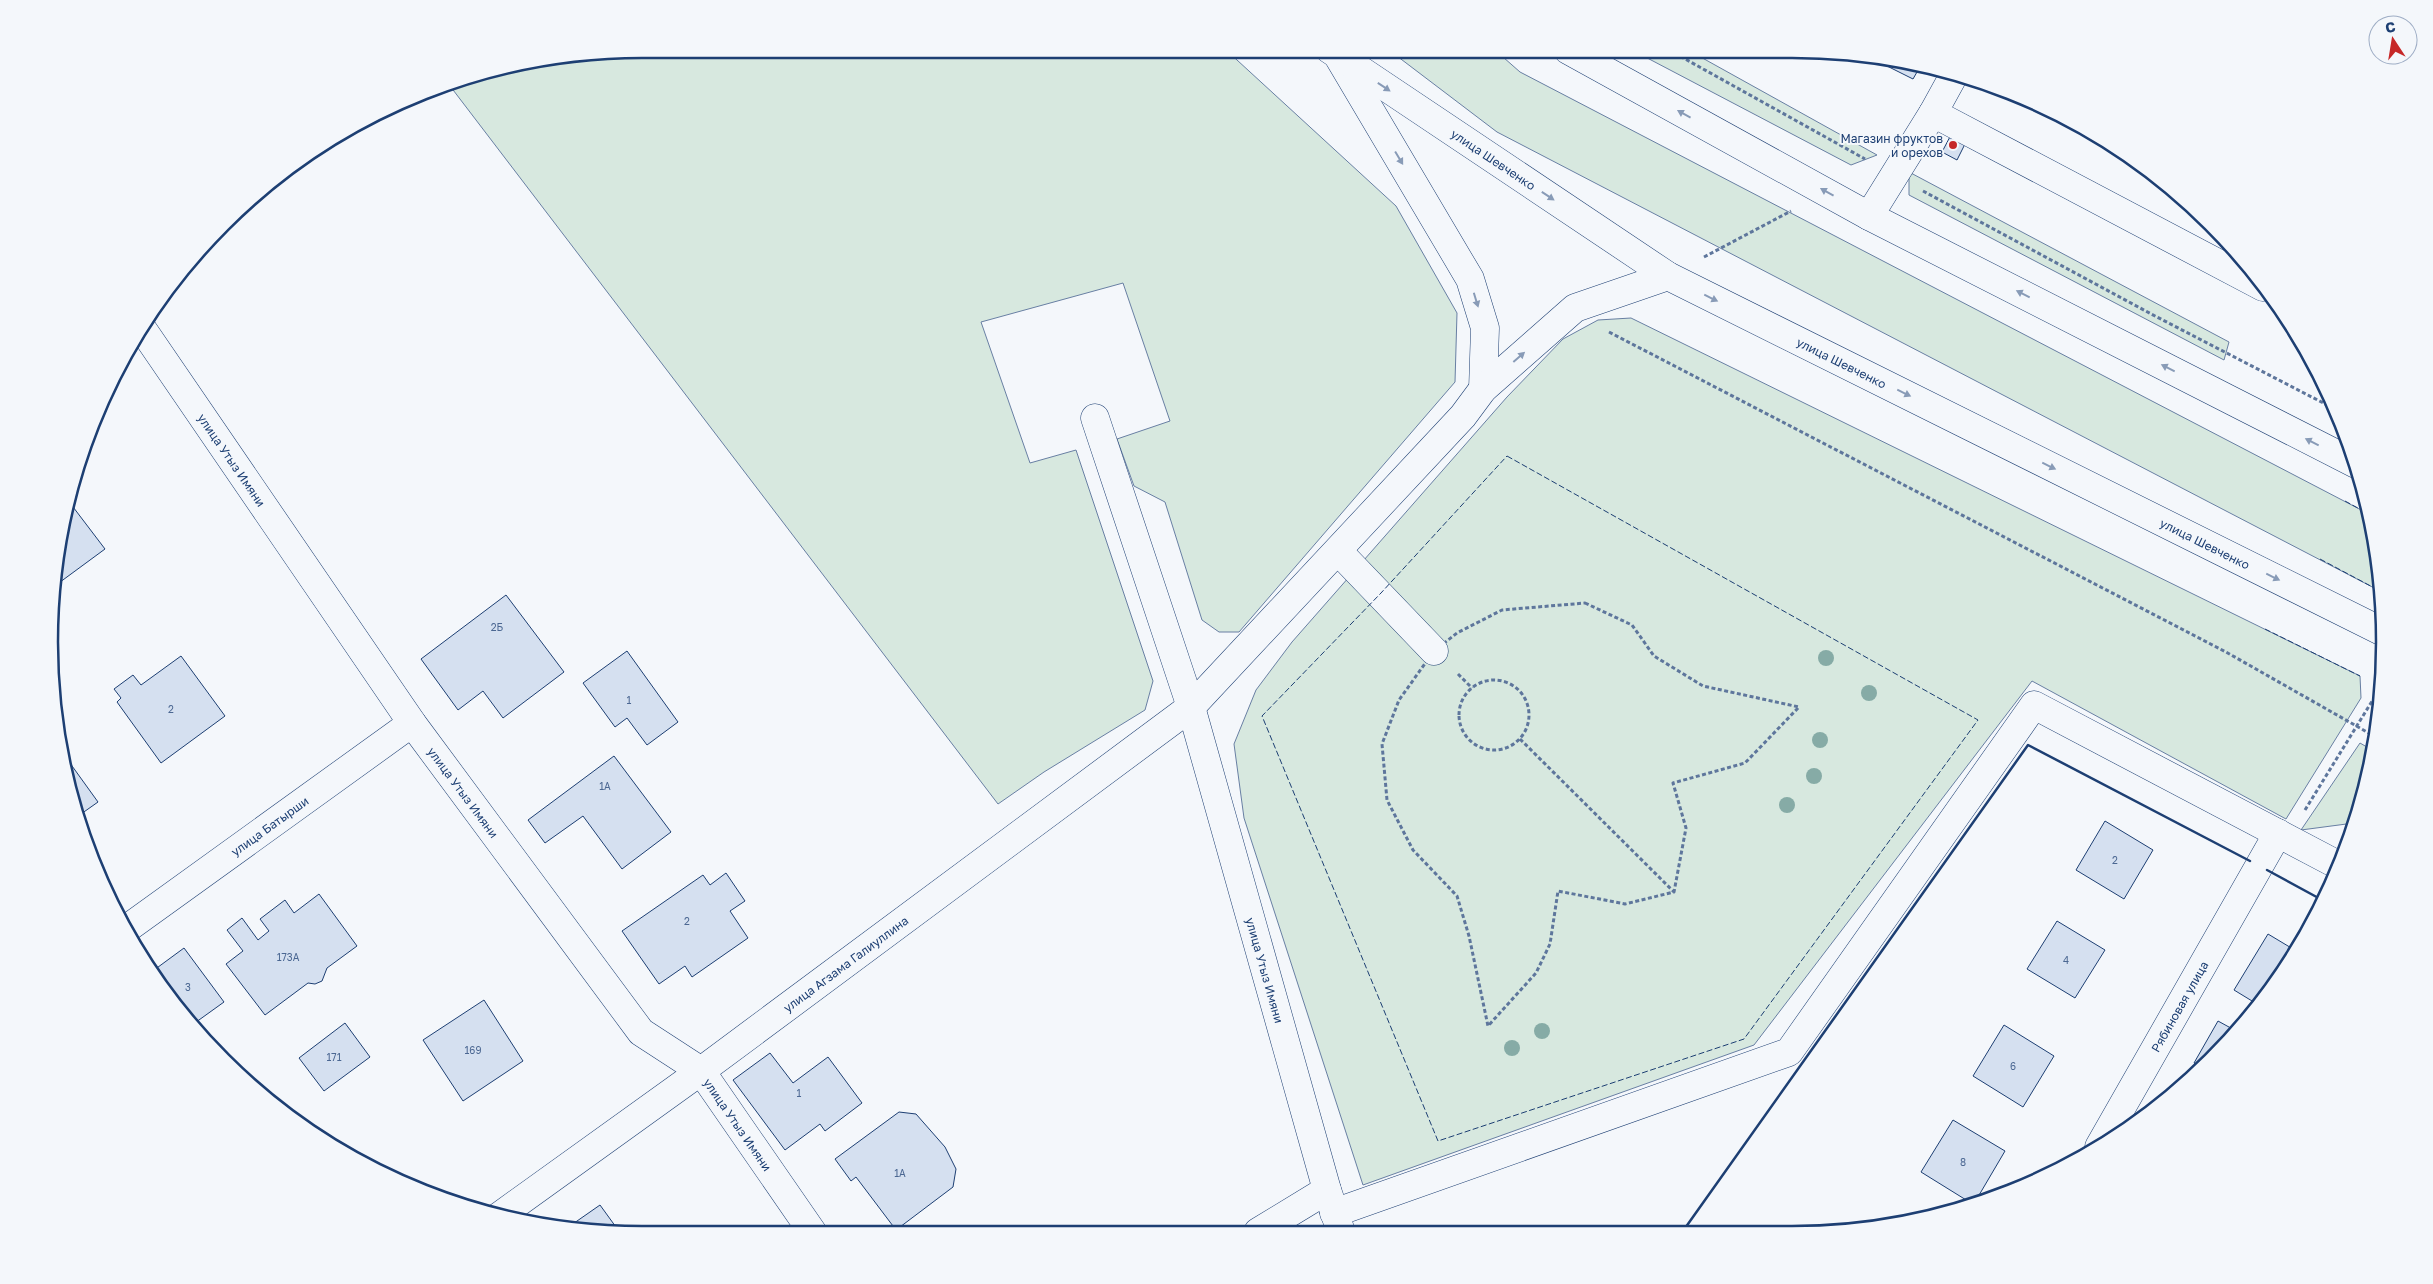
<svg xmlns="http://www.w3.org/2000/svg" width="2433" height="1284" font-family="'Golos Text',sans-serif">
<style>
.green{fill:#d7e8df;stroke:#687fa3}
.building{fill:#d5e0f0;stroke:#1d3f73}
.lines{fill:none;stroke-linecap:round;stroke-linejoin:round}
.minor-casing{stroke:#1d3f73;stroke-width:29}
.major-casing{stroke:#1d3f73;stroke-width:29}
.path{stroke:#5e769c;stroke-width:3;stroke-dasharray:4 2.5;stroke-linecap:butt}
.minor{stroke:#f4f7fb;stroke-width:28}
.major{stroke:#f4f7fb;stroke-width:28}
.fence{stroke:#1d3f73;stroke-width:1;stroke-dasharray:6 2.5;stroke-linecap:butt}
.wall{stroke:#1d3f73;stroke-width:2.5}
.tree{fill:#86aba6}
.oneway{fill:#889bb7}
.poi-dot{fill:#c62828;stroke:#f4f7fb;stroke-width:2}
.labels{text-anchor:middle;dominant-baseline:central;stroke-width:4;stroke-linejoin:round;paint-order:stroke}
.number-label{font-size:10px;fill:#4b6792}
.poi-label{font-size:12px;fill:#1d3f73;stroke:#f4f7fb;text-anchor:end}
.street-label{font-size:12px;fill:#1d3f73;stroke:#f4f7fb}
.rim{fill:none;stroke:#1d3f73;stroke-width:2.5}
</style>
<rect width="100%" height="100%" fill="#f4f7fb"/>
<!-- green -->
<path class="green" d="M642,49H1225L1396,206L1457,313L1455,382L1239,632H1219L1202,620L1165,502L1134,486L1117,439L1170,421L1123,283L981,322L1030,463L1076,450L1153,681L1145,710L1044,772L998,804L447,82L527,60Z
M1389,50H1495L1520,72L2367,513L2379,565L2380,591L1497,132Z
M1632,50H1688L1877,155L1851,165Z
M1909,172L2229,342L2224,360L1909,195Z
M1631,318L2360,676L2361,698L2286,819L2032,681L1754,1045L1363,1185L1244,818L1234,744L1256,690L1292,642L1507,397L1563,339L1598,320Z
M2360,743L2372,750L2364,796L2354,823L2301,830Z"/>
<!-- building -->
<path class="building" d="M1867,56L1921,65L1913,79Z
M2013,95L2054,110L2126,155L2119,152Z
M1953,131L1968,138L1957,160L1942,152Z
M67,499L105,549L52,588Z
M506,595L564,672L503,718L483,691L458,710L421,659Z
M627,651L678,722L647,745L627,718L615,727L583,683Z
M181,656L225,716L161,763L117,702L121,698L114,689L133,675L141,685Z
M62,752L98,802L81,814L69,795Z
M614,756L671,832L622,869L583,816L545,843L528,820Z
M2105,821L2153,850L2124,899L2076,870Z
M726,873L745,901L730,911L748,938L692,977L685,966L659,984L622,931L703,875L710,885Z
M319,894L357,946L327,968L322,981L315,984L308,983L265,1015L226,964L243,951L227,930L242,918L258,940L269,931L260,919L285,900L294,913Z
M2057,921L2105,950L2075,998L2027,969Z
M2268,934L2293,949L2257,1004L2234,990Z
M184,948L224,1002L192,1025L150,973Z
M484,1000L523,1061L463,1101L423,1040Z
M2218,1021L2238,1032L2199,1066L2194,1063Z
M345,1023L370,1057L324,1091L299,1058Z
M2004,1025L2054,1056L2023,1107L1973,1076Z
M770,1053L793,1083L828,1057L862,1103L825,1131L820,1124L785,1150L733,1080Z
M899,1112L916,1114L945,1147L956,1169L953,1187L896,1230L856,1177L851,1181L835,1159Z
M1953,1120L2005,1151L1975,1202L1971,1203L1921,1172Z
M600,1205L621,1234H603L567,1228Z"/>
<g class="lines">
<defs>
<g id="minor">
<path d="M1338,56L1470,279L1485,328L1483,389"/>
<path d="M1933,113L2263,287"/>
<path d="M1869,216L1933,113L1955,73"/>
<path id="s1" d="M141,327L412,723L641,1032L701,1071L813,1233"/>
<path id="s2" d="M1095,418L1191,707L1327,1190L1341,1232"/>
<path d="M1338,551L1434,651"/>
<path id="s3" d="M125,930L412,723"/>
<path id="s4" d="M2099,1147L2278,833"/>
<path d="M1334,1213L1789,1052L2034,705L2338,865"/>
<path id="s5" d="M498,1217L701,1071L1191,707L1463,416L1483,389L1575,308L1668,276"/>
<path d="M1258,1232L1327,1190"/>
</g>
<g id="major">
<path id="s6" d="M1329,49L1668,276L2381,631"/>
<path d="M1568,50L1869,216L2356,464"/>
</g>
</defs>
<!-- minor casing -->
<use href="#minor" class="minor-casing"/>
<!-- major casing -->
<use href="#major" class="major-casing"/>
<!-- path -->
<path class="path" d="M1669,50L1865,159
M1923,191L2155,316L2333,408
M1704,257L1791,211
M1609,332L2226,652L2374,736
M1585,603L1632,625L1654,656L1703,686L1799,707L1745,763L1673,783L1686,828L1674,892L1625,904L1558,891L1550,944L1536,973L1488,1026L1469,936L1457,896L1413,850L1387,800L1382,744L1399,700L1434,651L1457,633L1502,610Z
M1458,674L1472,688
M1459 715a35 35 0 1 1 70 0a35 35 0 1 1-70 0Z
M1520,739L1674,892
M2305,810L2382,685"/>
<!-- minor -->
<use href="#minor" class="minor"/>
<!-- major -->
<use href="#major" class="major"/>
<!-- fence -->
<path class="fence" d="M1507,456L1978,720L1744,1039L1438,1141L1262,716L1381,593Z
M2345,501L2367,513
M2320,559L2380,591
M2265,629L2360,676"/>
<!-- wall -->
<path class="wall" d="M2267,870L2324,901
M1683,1231L2028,745L2250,861"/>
</g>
<!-- trees -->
<g class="tree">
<circle cx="1826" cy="658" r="8"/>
<circle cx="1869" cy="693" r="8"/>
<circle cx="1820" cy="740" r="8"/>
<circle cx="1814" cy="776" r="8"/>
<circle cx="1787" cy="805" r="8"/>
<circle cx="1542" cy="1031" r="8"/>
<circle cx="1512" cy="1048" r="8"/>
</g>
<!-- one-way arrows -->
<defs><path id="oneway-solid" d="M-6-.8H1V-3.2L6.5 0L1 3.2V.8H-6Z" transform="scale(1.25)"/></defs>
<g class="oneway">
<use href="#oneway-solid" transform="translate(1384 87) rotate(34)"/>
<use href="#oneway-solid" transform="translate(1684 114) rotate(-151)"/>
<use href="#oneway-solid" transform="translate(1399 158) rotate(59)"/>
<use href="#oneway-solid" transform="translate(1827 192) rotate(-151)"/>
<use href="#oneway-solid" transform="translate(1548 196) rotate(34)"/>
<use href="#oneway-solid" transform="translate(2023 294) rotate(-153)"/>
<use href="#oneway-solid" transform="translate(1711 298) rotate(26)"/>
<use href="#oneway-solid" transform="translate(1476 300) rotate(73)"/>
<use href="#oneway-solid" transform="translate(1519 357) rotate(-41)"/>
<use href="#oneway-solid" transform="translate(2168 368) rotate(-153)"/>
<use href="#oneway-solid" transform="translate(1904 393) rotate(26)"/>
<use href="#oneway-solid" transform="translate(2312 442) rotate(-153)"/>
<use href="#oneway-solid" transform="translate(2049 466) rotate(26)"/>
<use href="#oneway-solid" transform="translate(2273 577) rotate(26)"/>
</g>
<!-- markers -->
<circle class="poi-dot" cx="1953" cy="145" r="5"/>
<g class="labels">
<!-- number labels -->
<g class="number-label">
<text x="497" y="627">2Б</text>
<text x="629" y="700">1</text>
<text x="171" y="709">2</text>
<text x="605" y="786">1А</text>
<text x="2115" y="860">2</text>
<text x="687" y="921">2</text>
<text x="288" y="957">173А</text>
<text x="2066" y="960">4</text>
<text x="188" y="987">3</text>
<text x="473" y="1050">169</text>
<text x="334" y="1057">171</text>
<text x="2013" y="1066">6</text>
<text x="799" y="1093">1</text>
<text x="1963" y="1162">8</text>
<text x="900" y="1173">1А</text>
</g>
<!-- poi labels -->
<g class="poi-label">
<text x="1943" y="138">Магазин фруктов<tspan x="1943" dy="14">и орехов</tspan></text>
</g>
<!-- street labels -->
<g class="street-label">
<text stroke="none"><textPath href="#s6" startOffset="198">улица Шевченко</textPath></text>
<text stroke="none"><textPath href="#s6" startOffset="602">улица Шевченко</textPath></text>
<text stroke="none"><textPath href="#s1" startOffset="161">улица Утыз Имяни</textPath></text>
<text stroke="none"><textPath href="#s6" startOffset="1008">улица Шевченко</textPath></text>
<text stroke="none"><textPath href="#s1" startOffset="566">улица Утыз Имяни</textPath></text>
<text stroke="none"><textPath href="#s3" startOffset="178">улица Батырши</textPath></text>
<text stroke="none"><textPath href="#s5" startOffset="430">улица Агзама Галиуллина</textPath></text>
<text stroke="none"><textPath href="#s2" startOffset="578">улица Утыз Имяни</textPath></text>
<text stroke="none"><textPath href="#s4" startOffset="162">Рябиновая улица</textPath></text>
<text stroke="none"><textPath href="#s1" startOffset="1001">улица Утыз Имяни</textPath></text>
</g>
</g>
<!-- crop -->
<path d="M0 0H2433V1284H0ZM642 58H1792A584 584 0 0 1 2376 642V642A584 584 0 0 1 1792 1226H642A584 584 0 0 1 58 642V642A584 584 0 0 1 642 58Z" fill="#f4f7fb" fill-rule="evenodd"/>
<path class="rim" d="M642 58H1792A584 584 0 0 1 2376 642V642A584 584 0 0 1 1792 1226H642A584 584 0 0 1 58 642V642A584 584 0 0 1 642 58Z"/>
<!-- north arrow -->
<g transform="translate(2393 40) rotate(348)"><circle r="24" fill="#f4f7fb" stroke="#9eadc5"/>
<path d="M0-4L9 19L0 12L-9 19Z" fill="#c62828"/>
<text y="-8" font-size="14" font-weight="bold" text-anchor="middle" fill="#1d3f73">С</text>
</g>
</svg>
